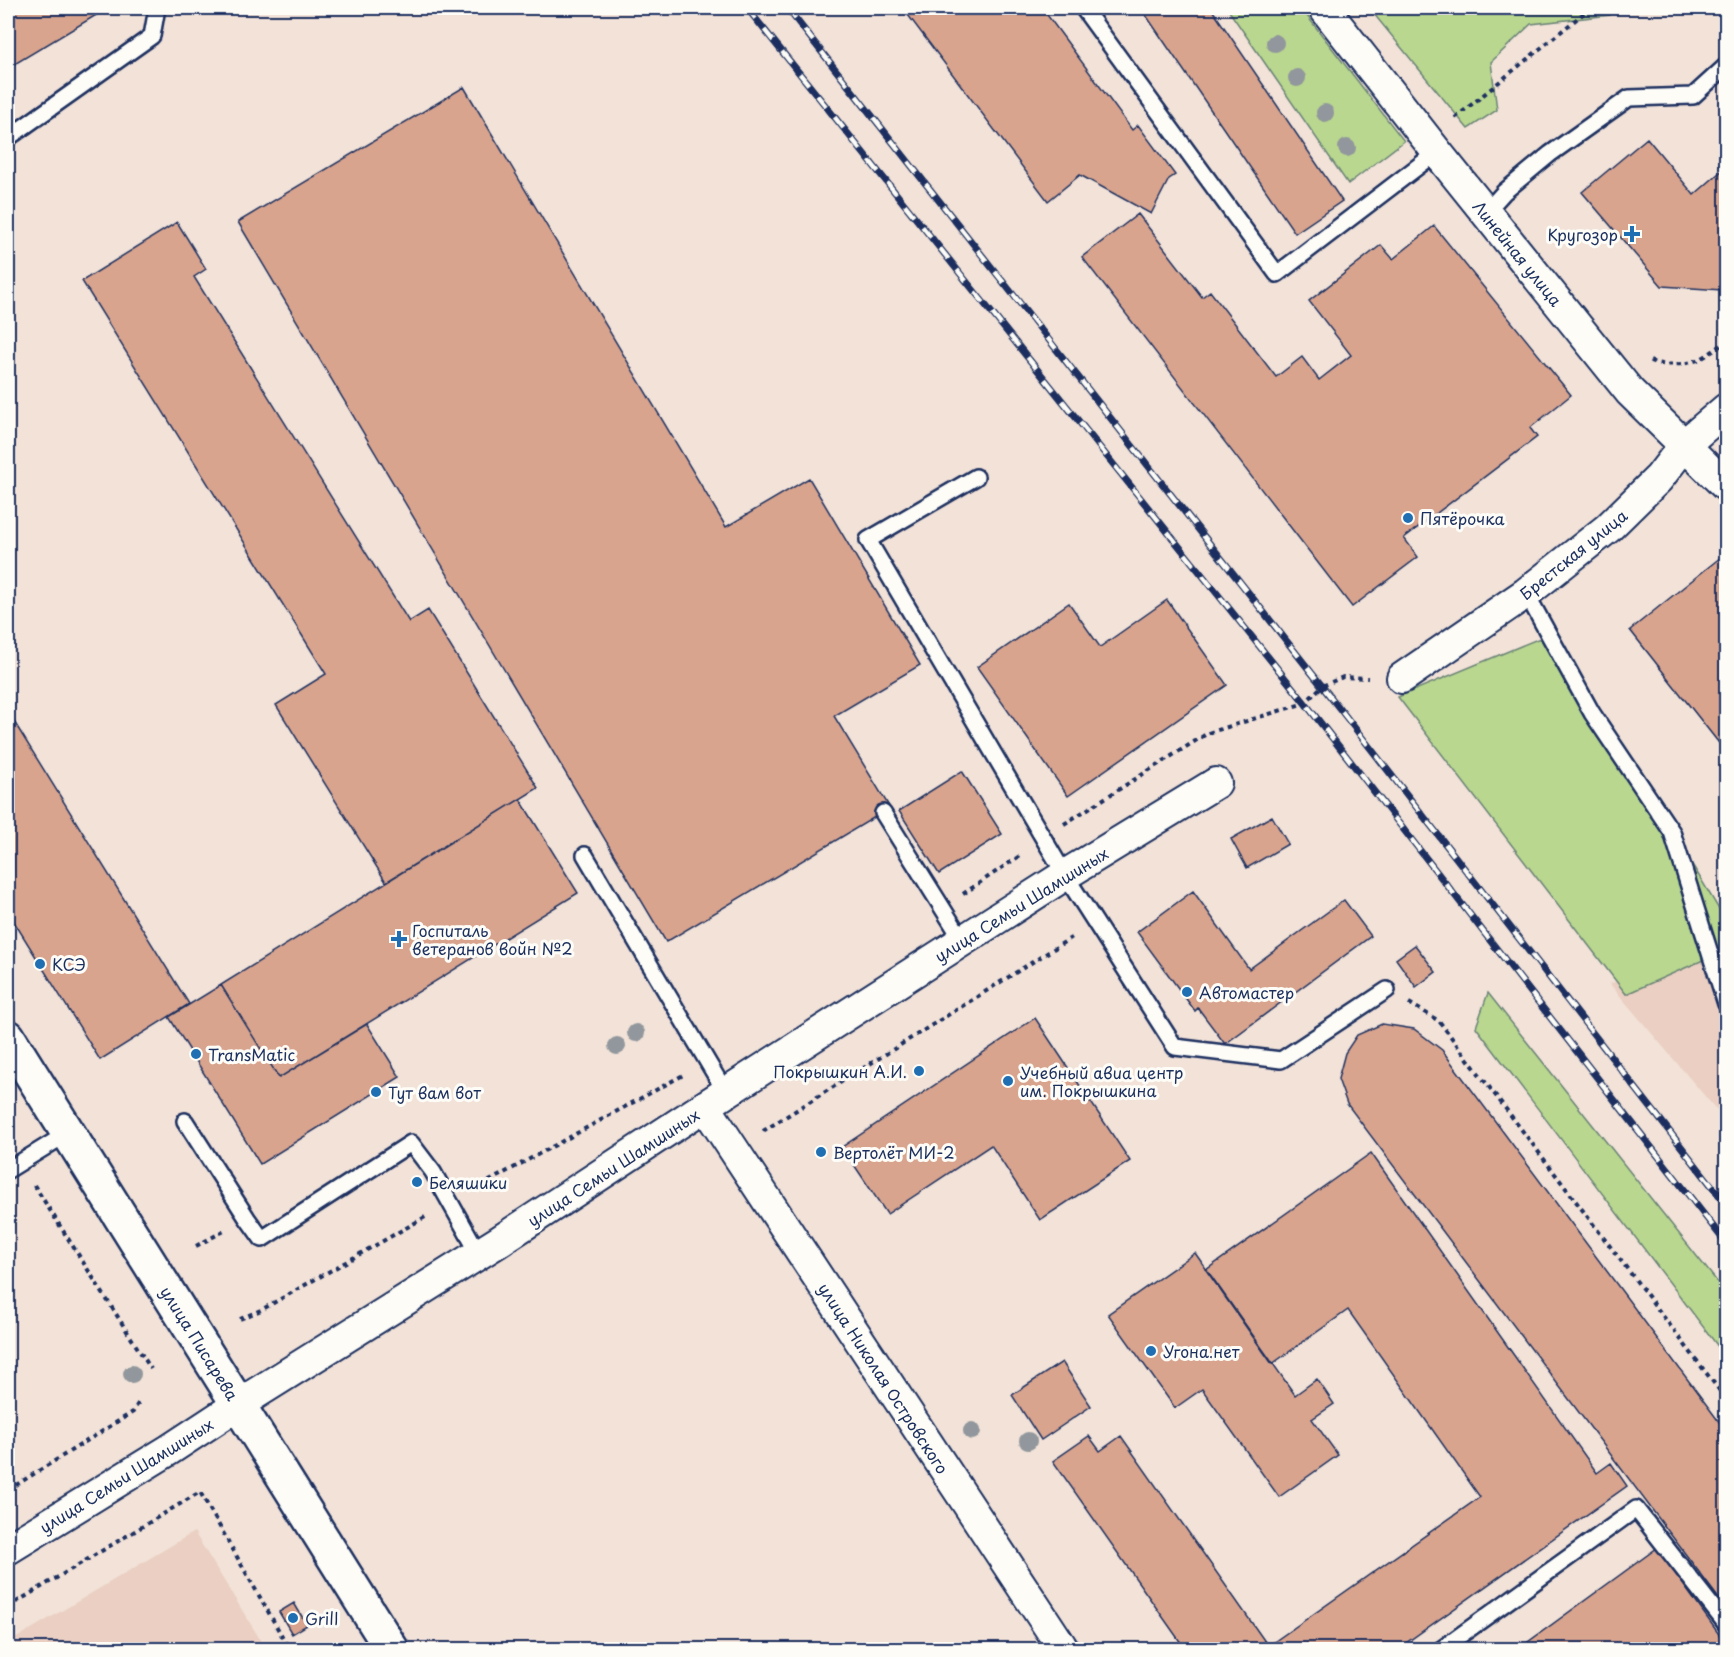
<svg xmlns="http://www.w3.org/2000/svg" width="1734" height="1657" font-family="'Playpen Sans',sans-serif">
<style>
.built{fill:#eacfc2}
.green{fill:#b9d78f;stroke:#6a8376;stroke-width:1.5}
.building{fill:#d9a48e;stroke:#1b2f5e;stroke-width:1.5}
.lines{fill:none;stroke-linecap:round;stroke-linejoin:round}
.lane-casing{stroke:#1b2f5e;stroke-width:20}
.street-casing{stroke:#1b2f5e;stroke-width:34}
.secondary-casing{stroke:#1b2f5e;stroke-width:38}
.path{stroke:#1b2f5e;stroke-width:4;stroke-dasharray:4.5 4.5;stroke-linecap:butt}
.lane{stroke:#fdfcf7;stroke-width:15}
.street{stroke:#fdfcf7;stroke-width:30}
.secondary{stroke:#fdfcf7;stroke-width:33}
.rail-casing{stroke:#1b2f5e;stroke-width:7}
.rail{stroke:#fdfcf7;stroke-width:4.5;stroke-dasharray:14;stroke-linecap:butt}
.tree{fill:#91979c}
.poi-dot{fill:#1f6fb2;stroke:#fdfcf7;stroke-width:2}
.labels{text-anchor:middle;dominant-baseline:central;stroke-width:6;stroke-linejoin:round;paint-order:stroke}
.poi-label{font-size:16px;fill:#1b2f5e;stroke:#fdfcf7;text-anchor:start}
.street-label{font-size:16px;fill:#1b2f5e;stroke:#fdfcf7}
</style>
<rect width="100%" height="100%" fill="#f2e2d8"/>
<filter id="ink" filterUnits="userSpaceOnUse"><feTurbulence type="fractalNoise" baseFrequency=".0167" numOctaves="2"/><feDisplacementMap in="SourceGraphic" scale="12" xChannelSelector="R" yChannelSelector="G"/><feConvolveMatrix kernelMatrix="1 2 1 2 8 2 1 2 1" color-interpolation-filters="sRGB"/></filter>
<g filter="url(#ink)">
<!-- built -->
<path class="built" d="M1726,934V1121L1610,984L1694,946Z
M194,1532L266,1649H8V1643Z"/>
<!-- green -->
<path class="green" d="M1227,8H1301L1404,141L1348,184Z
M1369,8H1610V15L1531,24L1491,62L1497,110L1468,129Z
M1540,638L1557,639L1726,921V950L1626,994L1398,697Z
M1488,993L1726,1293V1357L1476,1027Z"/>
<!-- building -->
<path class="building" d="M8,8H108L8,68Z
M919,8H1042L1132,130L1138,125L1175,175L1169,179L1151,214L1080,175L1048,201L908,15Z
M1141,8H1211L1342,201L1295,233Z
M464,87L726,527L809,478L920,665L834,716L890,808L666,942L238,222Z
M1647,138L1694,195L1726,167V286L1722,290L1662,286L1582,192Z
M1138,214L1202,297L1210,291L1276,377L1302,357L1319,380L1351,355L1309,301L1381,245L1393,259L1434,226L1571,395L1530,428L1537,437L1404,538L1418,557L1352,607L1082,257Z
M177,222L206,269L194,277L409,622L428,610L538,788L386,882L276,705L326,674L82,281Z
M1726,553V752L1630,630Z
M1167,600L1227,685L1068,796L977,667L1069,603L1100,647Z
M8,712L189,1004L100,1060L8,912Z
M962,771L1002,834L939,874L899,811Z
M520,799L578,893L279,1078L221,985Z
M1272,816L1288,844L1247,868L1231,839Z
M1193,891L1249,969L1344,900L1371,936L1225,1044L1198,1008L1195,1011L1137,932Z
M1415,945L1436,972L1416,987L1396,959Z
M221,985L279,1078L367,1024L400,1077L260,1164L169,1017Z
M1035,1018L1130,1161L1040,1220L991,1145L887,1214L842,1147Z
M1382,1024L1414,1029L1442,1050L1726,1431V1608L1347,1104L1338,1079L1345,1053L1357,1035Z
M1371,1153L1597,1473L1611,1463L1627,1486L1396,1650H1186L1053,1461L1089,1436L1100,1451L1121,1436L1268,1646L1480,1497L1348,1310L1272,1364L1206,1270Z
M1195,1253L1295,1395L1317,1379L1334,1404L1312,1419L1338,1455L1279,1497L1202,1389L1175,1408L1108,1314Z
M1062,1362L1091,1406L1041,1440L1012,1395Z
M1657,1548L1726,1644V1648L1724,1650H1517Z
M294,1603L307,1625L292,1634L279,1612Z"/>
<g class="lines">
<defs>
<path id="lane" d="M1083,8L1277,274L1437,152
M8,138L152,36L157,8
M1485,213L1504,192L1550,154L1629,98L1693,96L1726,66
M976,477L868,540L1065,875L1175,1047L1281,1060L1387,990
M1526,593L1592,713L1672,832L1726,1004
M883,813L963,941
M585,855L726,1093
M185,1121L247,1218L262,1239L411,1143L433,1172L479,1254
M8,1170L68,1133
M1440,1650L1636,1509L1726,1624"/>
<path id="street" d="M1324,8L1437,152L1630,392L1726,486
M1402,678L1526,593L1608,528L1659,478L1685,444L1726,409
M705,1106L1064,1650
M8,1549L169,1450L239,1404L498,1242L705,1106L1065,875L1216,783"/>
<path id="secondary" d="M8,1037L392,1650"/>
</defs>
<!-- lane casing -->
<use href="#lane" class="lane-casing"/>
<!-- street casing -->
<use href="#street" class="street-casing"/>
<!-- secondary casing -->
<use href="#secondary" class="secondary-casing"/>
<!-- path -->
<path class="path" d="M1455,118L1590,8
M1650,361C1664,367 1689,365 1702,358C1711,353 1719,347 1726,341
M1064,824L1208,733L1305,703L1322,686L1343,677L1368,678
M963,894L1021,855
M1409,1003L1439,1021L1726,1399
M763,1131L1074,936
M34,1185L151,1369
M473,1190L685,1074
M196,1246L224,1231
M240,1319L261,1310L427,1216
M8,1490L133,1412L140,1400
M8,1607L200,1492L290,1650"/>
<!-- lane -->
<use href="#lane" class="lane"/>
<!-- street -->
<use href="#street" class="street"/>
<!-- secondary -->
<use href="#secondary" class="secondary"/>
<defs>
<path id="rail" d="M747,8L1305,703L1726,1243
M787,8L1322,686L1726,1204"/>
</defs>
<!-- rail casing -->
<use href="#rail" class="rail-casing"/>
<!-- rail -->
<use href="#rail" class="rail"/>
</g>
<!-- trees -->
<g class="tree">
<circle cx="1275" cy="43" r="9"/>
<circle cx="1297" cy="78" r="9"/>
<circle cx="1325" cy="113" r="9"/>
<circle cx="1347" cy="148" r="9"/>
<circle cx="636" cy="1033" r="9"/>
<circle cx="617" cy="1046" r="9"/>
<circle cx="132" cy="1374" r="9"/>
<circle cx="972" cy="1431" r="9"/>
<circle cx="1028" cy="1441" r="9"/>
</g>
</g>
<!-- markers -->
<g class="poi-dot">
<path d="M1629 225h6v6h6v6h-6v6h-6v-6h-6v-6h6z"/>
<circle cx="1408" cy="518" r="6"/>
<path d="M396 930h6v6h6v6h-6v6h-6v-6h-6v-6h6z"/>
<circle cx="40" cy="964" r="6"/>
<circle cx="1187" cy="992" r="6"/>
<circle cx="196" cy="1054" r="6"/>
<circle cx="919" cy="1071" r="6"/>
<circle cx="1008" cy="1081" r="6"/>
<circle cx="376" cy="1092" r="6"/>
<circle cx="821" cy="1152" r="6"/>
<circle cx="417" cy="1182" r="6"/>
<circle cx="1151" cy="1351" r="6"/>
<circle cx="293" cy="1618" r="6"/>
</g>
<g class="labels">
<!-- poi labels -->
<g class="poi-label">
<text x="1618" y="234" text-anchor="end">Кругозор</text>
<text x="1420" y="518">Пятёрочка</text>
<text x="412" y="930">Госпиталь<tspan x="412" dy="18">ветеранов войн №2</tspan></text>
<text x="52" y="964">КСЭ</text>
<text x="1199" y="992">Автомастер</text>
<text x="208" y="1054">TransMatic</text>
<text x="907" y="1071" text-anchor="end">Покрышкин А.И.</text>
<text x="1020" y="1072">Учебный авиа центр<tspan x="1020" dy="18">им. Покрышкина</tspan></text>
<text x="388" y="1092">Тут вам вот</text>
<text x="833" y="1152">Вертолёт МИ-2</text>
<text x="429" y="1182">Беляшики</text>
<text x="1163" y="1351">Угона.нет</text>
<text x="305" y="1618">Grill</text>
</g>
<!-- street labels -->
<g class="street-label">
<text transform="translate(1518 253) rotate(51)">Линейная улица</text>
<text transform="translate(1573 554) rotate(-39)">Брестская улица</text>
<text transform="translate(1021 904) rotate(-32)">улица Семьи Шамшиных</text>
<text transform="translate(613 1167) rotate(-33)">улица Семьи Шамшиных</text>
<text transform="translate(200 1343) rotate(58)">улица Писарева</text>
<text transform="translate(884 1378) rotate(57)">улица Николая Островского</text>
<text transform="translate(126 1475) rotate(-32)">улица Семьи Шамшиных</text>
</g>
</g>
<!-- margin -->
<rect width="1734" height="1657" fill="none" stroke="#fdfcf7" stroke-width="30"/>
<rect x="15" y="15" width="1704" height="1627" fill="none" stroke="#1b2f5e" stroke-width="2" filter="url(#ink)"/>
</svg>
